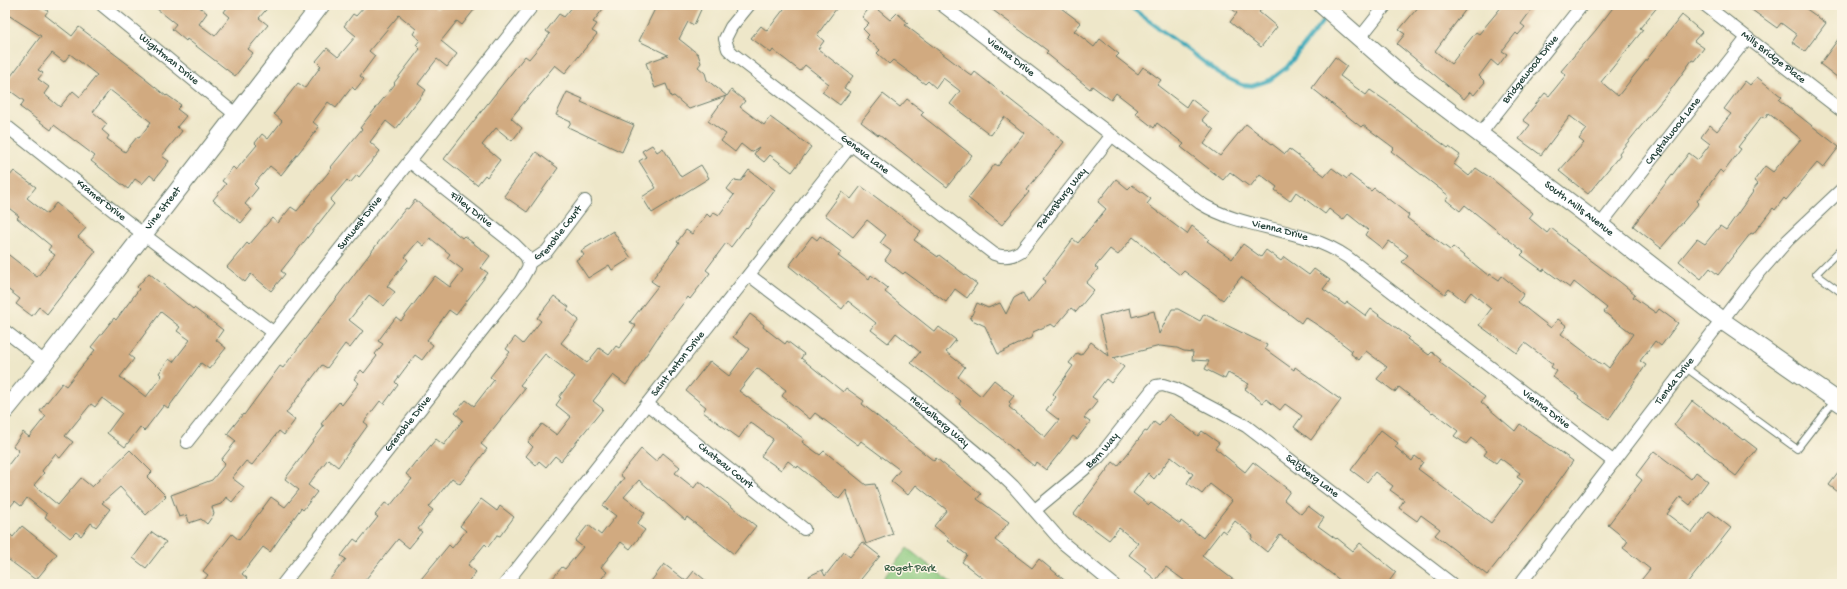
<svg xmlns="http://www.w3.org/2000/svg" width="1847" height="589" font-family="'Gochi Hand',sans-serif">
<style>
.green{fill:#8bc97f;stroke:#55835a}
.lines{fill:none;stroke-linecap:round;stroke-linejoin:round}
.stream{stroke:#3aa9b9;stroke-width:4}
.building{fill:#d1aa80;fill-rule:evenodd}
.lane-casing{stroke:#677868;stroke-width:8}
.street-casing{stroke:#677868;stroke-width:14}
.secondary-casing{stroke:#677868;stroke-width:19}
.lane{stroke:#fff;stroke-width:6}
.street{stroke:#fff;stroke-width:12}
.secondary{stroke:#fff;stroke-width:17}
.labels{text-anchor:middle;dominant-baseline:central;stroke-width:3;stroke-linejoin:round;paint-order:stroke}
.street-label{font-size:11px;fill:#1f3d34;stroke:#fcf5e5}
.park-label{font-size:11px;fill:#3a6047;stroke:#fcf5e5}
</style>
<rect width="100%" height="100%" fill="#fcf5e5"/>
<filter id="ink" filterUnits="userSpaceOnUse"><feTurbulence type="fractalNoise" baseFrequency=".025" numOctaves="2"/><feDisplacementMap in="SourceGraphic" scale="8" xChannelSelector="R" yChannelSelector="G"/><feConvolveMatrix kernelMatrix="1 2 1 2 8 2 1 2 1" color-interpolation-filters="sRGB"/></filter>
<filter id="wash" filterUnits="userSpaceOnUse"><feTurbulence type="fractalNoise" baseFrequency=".012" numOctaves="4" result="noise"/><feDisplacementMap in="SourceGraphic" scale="16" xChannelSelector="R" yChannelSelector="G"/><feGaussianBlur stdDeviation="0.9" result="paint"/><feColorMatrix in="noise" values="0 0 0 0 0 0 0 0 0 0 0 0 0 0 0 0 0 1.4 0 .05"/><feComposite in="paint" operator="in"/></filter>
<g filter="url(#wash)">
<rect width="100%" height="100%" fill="#eee7c9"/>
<!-- green -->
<path class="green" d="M907,548L953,584H879Z"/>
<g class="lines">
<!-- stream -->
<path class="stream" d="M1128,5L1221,75L1242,85L1252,86L1270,80L1287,67L1327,16"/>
</g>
<g id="blocks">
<!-- building -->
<path class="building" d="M5,5H39L48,11L45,15L72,36L79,27L146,78L145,79L166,96L167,95L181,105L177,109L186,116L177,127L182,131L162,156L169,161L155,179L150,175L142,184L135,179L128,189L91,161L95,156L54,125L51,130L20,107L24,101L5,87V84L41,36L5,13ZM52,53L64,62L70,54L97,75L80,97L73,91L60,107L44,94L49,87L38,79L43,73L38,70ZM110,90L151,122L139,138L137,137L125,152L107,139L109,136L102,130L107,124L93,112Z
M152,5H197L207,13L199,24L215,36L230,17L224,12L229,5H270L259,18L268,25L248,49L253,53L235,76L187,39L186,41L172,29L176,24Z
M366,5H431L437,9L440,5H478L462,25L457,21L441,41L457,54L447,67L437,59L418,84L426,90L396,129L386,121L370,142L380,151L359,177L357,175L350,183L347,180L330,200L334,204L281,271L285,274L271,291L251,274L245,282L227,267L247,243L249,245L272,218L278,223L291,207L297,211L332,168L331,167L362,129L360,128L395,84L394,83L420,49L416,45L420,40L413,34L416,29L399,15L369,51L375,56L360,76L364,79L355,90L352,87L336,108L328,102L313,122L319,127L281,175L270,166L254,184L258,188L245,204L252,210L241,223L213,200L226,184L222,181L233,167L236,170L257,145L255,143L262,134L268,139L282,121L274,114L298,83L305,88L321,66L316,61L327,48L338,57L356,36L344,26L353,14L356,16Z
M574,5H606L593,22L597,24L592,31L597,34L565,73L555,65L511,118L522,128L512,141L496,128L482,145L500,160L487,177L485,175L477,185L444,159L525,56L529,59L550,34L546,31L559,14L564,17Z
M657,5H703L694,25L688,22L679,39L698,54L701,63L698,67L705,73L707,80L727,96L731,90L745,101L740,107L764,125L770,117L811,147L792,172L770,155L764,162L754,154L759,147L751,152L741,144L735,152L721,141L726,134L708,121L726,96L689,109L674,96L671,97L666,84L655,88L646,63L668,55L639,41Z
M787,5H839L817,35L824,41L818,49L853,76L844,88L850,92L840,105L822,92L829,84L805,65L800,71L773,50L771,53L751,38L761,26L767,31Z
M872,5L890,20L897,13L908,23L905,25L972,76L975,72L1064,142L1027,190L1029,192L1002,225L968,198L995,164L998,166L1024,133L1004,117L991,135L950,104L960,91L943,78L936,88L928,81L925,84L893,60L889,64L877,53L880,50L866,38L869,35L863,29L869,23L862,17Z
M986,5H1057L1081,23L1074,31L1094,47L1100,39L1119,54L1116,57L1138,74L1143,67L1161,80L1157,85L1186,107L1191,99L1208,112L1202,120L1214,130L1204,144L1220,156L1246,124L1285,154L1289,149L1325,176L1332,168L1347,179L1350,175L1371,191L1374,188L1409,215L1407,218L1450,250L1453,247L1489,276L1490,274L1499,280L1502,276L1524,294L1518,302L1551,328L1558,319L1567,326L1561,334L1602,365L1603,363L1609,368L1633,334L1604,312L1607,308L1574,282L1570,288L1544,269L1543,271L1521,255L1524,252L1465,205L1460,211L1446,200L1449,196L1391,151L1394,148L1363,125L1361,127L1312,88L1335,57L1347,66L1340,76L1366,95L1370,90L1386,101L1448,148L1449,147L1460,155L1454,164L1469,176L1476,168L1492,179L1533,213L1529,218L1547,233L1551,228L1566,240L1565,241L1620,282L1635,294L1633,297L1656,313L1659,309L1678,323L1661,346L1655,341L1640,361L1646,365L1609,419L1578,398L1579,396L1553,377L1557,371L1551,367L1553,364L1525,343L1517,353L1479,325L1491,309L1471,292L1464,301L1449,289L1445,294L1402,262L1408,255L1389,241L1383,249L1365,235L1368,230L1348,214L1343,220L1329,209L1325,214L1296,192L1290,201L1275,190L1277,187L1260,174L1250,187L1230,172L1223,180L1181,147L1184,144L1157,123L1154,128L1135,113L1138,110L1116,93L1111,100L1092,86L1090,89L1046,53L1048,51Z
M1227,5H1265L1259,12L1277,27L1261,47L1230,22L1237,13Z
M1420,5H1469L1435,51L1451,64L1476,32L1479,34L1503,5H1535L1521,24L1525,27L1518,35L1516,33L1502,51L1507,54L1498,66L1491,60L1479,76L1485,82L1474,95L1470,92L1464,99L1397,44L1405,34L1399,30Z
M1615,5H1659L1640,28L1643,30L1601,82L1618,96L1682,15L1702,32L1694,41L1704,48L1694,61L1692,60L1672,88L1619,153L1620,155L1588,194L1559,171L1584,143L1579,139L1587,129L1570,116L1541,155L1519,139L1530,125L1523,120L1545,93L1549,96L1566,75L1561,71L1596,30Z
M1745,5H1801L1826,23L1805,51L1792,42L1797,35L1781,23L1777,28Z
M1842,34V81L1820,64Z
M1757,77L1782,97L1779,100L1839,147L1823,168L1817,163L1786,200L1784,198L1775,210L1773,208L1753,234L1751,233L1718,275L1710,268L1701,279L1679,261L1697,239L1705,244L1720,226L1726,230L1753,192L1752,191L1758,184L1754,181L1765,166L1773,172L1801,139L1768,113L1765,118L1762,116L1738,147L1741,149L1723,173L1720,170L1697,201L1699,203L1661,248L1633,226L1689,153L1698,160L1710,144L1701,137L1710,125L1717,131L1731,114L1724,109L1745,81L1750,85Z
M567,92L583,99L581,102L634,125L622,152L568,127L571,122L556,115Z
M883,94L900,107L907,99L924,112L921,115L972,155L947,187L879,134L878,135L861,122Z
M652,145L657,152L663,148L681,177L701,165L709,178L652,213L642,197L656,188L639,161L646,157L642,151Z
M536,152L558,168L527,212L504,196Z
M749,170L775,190L747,228L746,227L731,247L726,243L706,270L710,273L690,299L688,297L662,331L626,385L613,375L593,401L603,409L561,461L555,456L546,467L539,461L536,465L526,456L533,447L528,442L542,424L557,435L571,417L556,405L561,398L559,397L575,377L545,354L520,385L525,389L481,444L487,449L460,484L452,478L429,507L433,510L418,529L422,532L409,548L398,539L362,584H326L346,559L341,556L354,539L358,542L378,517L375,515L385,503L390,506L412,479L406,474L416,461L417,462L436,439L444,445L463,420L455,413L466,400L474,406L494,380L490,377L510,352L506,349L515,337L523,344L541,321L537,318L554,296L569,307L567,310L579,320L561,343L587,363L599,348L609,355L616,346L619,348L636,326L630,322L658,286L651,281L679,243L677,242L686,230L692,234L707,214L710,217L714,212L719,215L734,195L727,189L734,180L741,181Z
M14,171L36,187L27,198L47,214L56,203L86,228L78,237L96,251L47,314L39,307L32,316L16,304L20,299L5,287V252L37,277L55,255L48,250L51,246L17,218L19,216L5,205V174L9,177Z
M1116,179L1128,189L1132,185L1151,199L1147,204L1187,234L1192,226L1209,239L1207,241L1232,259L1243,244L1261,257L1266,250L1281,261L1284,257L1309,275L1314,269L1330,280L1323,289L1345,305L1347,302L1366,316L1371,309L1409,337L1407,339L1429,355L1432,352L1441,360L1439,362L1485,397L1481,402L1515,431L1520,424L1573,461L1534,516L1487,575L1435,535L1440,529L1421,515L1417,521L1399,508L1404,500L1390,490L1393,486L1375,472L1367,482L1351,470L1381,430L1398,443L1395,447L1412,461L1415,456L1423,462L1418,469L1491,523L1523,481L1517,477L1520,473L1500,458L1496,463L1484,455L1487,451L1471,438L1466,444L1454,436L1458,431L1433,412L1432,413L1399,387L1395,392L1377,379L1387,367L1366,351L1359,360L1351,354L1352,351L1322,328L1305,317L1301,323L1241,277L1223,300L1184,271L1180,275L1133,237L1118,255L1110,249L1095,267L1098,269L1086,283L1094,290L1076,312L1071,308L1055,327L1051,324L1033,332L1031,338L998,354L985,326L970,319L977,303L988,308L1000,303L1006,314L1014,298L1023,293L1028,303L1046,281L1043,279L1073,239L1078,243L1106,209L1098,202Z
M861,186L921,231L914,240L938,257L939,255L977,284L967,298L955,289L946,302L905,272L903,274L885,260L891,251L880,243L886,235L867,220L853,237L825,215L842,192L851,199Z
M415,200L462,238L464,236L490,256L481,268L488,273L456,315L449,310L427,340L433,345L422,360L415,355L395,382L398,385L384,404L380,401L364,422L368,425L338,467L328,459L308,485L317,492L303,510L301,508L270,552L263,547L242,574L247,578L242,584H201L208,575L203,571L232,534L239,540L271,497L285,507L299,490L285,479L324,426L321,424L339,402L342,405L359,383L354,379L361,370L364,373L377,356L375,354L383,344L378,341L396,317L401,321L435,276L450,287L463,270L447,258L450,254L430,238L424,246L418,241L405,257L408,260L387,286L395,292L384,306L369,295L349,320L363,331L350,348L345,344L327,368L322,365L286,413L295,420L284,435L279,431L252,465L246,461L232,478L244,487L232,502L226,497L221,504L212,507L214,514L207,524L201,519L189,523L187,515L179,517L171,495L212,480L225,464L221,460L236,441L227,434L243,414L244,415L280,366L283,368L381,239L406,208L408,209Z
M613,231L631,258L612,270L609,265L588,278L576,260L584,255L581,251Z
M812,236L817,240L820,236L841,252L838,256L869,279L871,275L888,288L885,292L935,332L939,327L956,340L946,352L965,367L958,377L981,396L994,380L1014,396L1009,402L1011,404L1009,407L1045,437L1059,420L1046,410L1056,397L1053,394L1073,366L1069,363L1077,353L1081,355L1091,342L1109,356L1099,316L1130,308L1132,317L1154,311L1159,334L1172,309H1178L1200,321L1204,314L1267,345L1265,349L1294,370L1295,367L1341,400L1311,440L1294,427L1302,416L1285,404L1280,410L1266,399L1263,403L1245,389L1249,384L1228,373L1225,379L1205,369L1209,361L1192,360L1193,352L1184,351L1177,348L1160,346L1113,358L1124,367L1111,383L1106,379L1092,397L1098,401L1084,418L1090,422L1077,439L1073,436L1046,470L1036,462L1034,466L959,404L961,401L911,363L920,352L896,333L888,343L871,330L876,323L848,301L842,309L789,266Z
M149,273L193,309L194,308L223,330L216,340L226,348L209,369L201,363L168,408L164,405L144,431L140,427L125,447L107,433L122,413L102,398L95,407L91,404L65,436L73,442L60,458L55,454L42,471L44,473L34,485L58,505L81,478L92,487L130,450L152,472L147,477L166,496L146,515L120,487L102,503L110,509L96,527L91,523L81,536L76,532L70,538L45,517L47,514L27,498L21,506L15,501L5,513V469L19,451L13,446L23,432L29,437L46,416L40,411L62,383L66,386L82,366L95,350L91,347L114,318L116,320L139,289L137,287ZM161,312L180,327L177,331L190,340L173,362L169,359L159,373L162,376L146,397L120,377L134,359L129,355Z
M750,314L764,325L763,327L785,344L787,341L804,354L801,358L843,392L846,388L864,401L862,404L934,461L936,458L981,494L977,499L1009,522L995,540L1032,568L1039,559L1069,584H990L962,562L967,555L948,541L950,539L934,526L947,510L916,485L908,495L891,481L900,470L861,441L858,445L815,413L810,419L782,396L786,390L757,368L739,391L804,439L802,442L820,455L824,451L866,485L875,484L893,534L866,544L846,490L839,499L798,466L797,468L788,461L781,470L761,456L773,439L750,422L739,438L703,412L706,407L686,391L710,361L729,376L749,349L733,337Z
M1692,401L1743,440L1744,439L1757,449L1736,476L1723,466L1724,465L1674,425Z
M1169,414L1198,436L1202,431L1219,443L1215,448L1245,472L1253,462L1290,491L1284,500L1301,514L1308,506L1324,518L1318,526L1336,539L1337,538L1353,551L1360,543L1396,572L1387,584H1345L1280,535L1267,552L1251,539L1253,536L1235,521L1226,533L1222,530L1202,556L1239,584H1189L1166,567L1156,580L1144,570L1146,568L1129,555L1138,543L1119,528L1109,540L1074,514L1113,462L1118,466L1145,431L1147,432L1154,422L1159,426ZM1171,457L1193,474L1187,483L1202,494L1210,484L1232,501L1203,538L1181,521L1180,524L1151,503L1149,505L1133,493L1148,473L1154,479Z
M641,449L656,462L663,453L680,467L675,473L694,488L699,481L756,526L734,554L687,517L685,520L639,480L624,497L645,513L637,524L645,530L630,549L621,542L601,567L607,572L597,584H548L562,567L565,569L583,547L575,541L588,525L601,535L616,516L603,506L624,478L620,475Z
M1654,451L1691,479L1696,472L1708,481L1690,505L1680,497L1667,514L1692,533L1709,511L1731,528L1687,584H1638L1650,569L1623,548L1628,541L1608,525L1642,480L1636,475Z
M1842,468V495L1829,485Z
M481,499L497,511L500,506L514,517L500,536L497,535L488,547L485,544L468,565L476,572L466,584H417L449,545L452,548L466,531L460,526Z
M22,526L57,554L36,580L5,557V530L13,537Z
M152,532L166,542L146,568L133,558Z
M862,542L880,556L857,584H812L809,576L822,570L825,576L844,552L850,557Z
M664,564L686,581L694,571L710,584H649Z"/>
</g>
</g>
<g filter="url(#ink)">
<use href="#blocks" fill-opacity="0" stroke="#677868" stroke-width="1"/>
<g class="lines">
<defs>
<path id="lane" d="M1842,248L1816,274L1842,293
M1686,368L1797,449L1842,391"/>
<g id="street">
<path id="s1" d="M102,5L235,114"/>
<path id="s2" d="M749,5L731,27L725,39L728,49L733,54L994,254C1004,258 1012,257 1021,251L1112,135"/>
<path id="s3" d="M942,5L1200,203C1245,231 1301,226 1347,257L1614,462"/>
<path id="s4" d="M1705,5L1842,111"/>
<path d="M1359,39L1386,5"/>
<path id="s5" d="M5,125L143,234L273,332"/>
<path id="s6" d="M1480,134L1582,5"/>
<path id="s7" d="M409,161L514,244L526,256L529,263"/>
<path id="s8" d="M1600,225L1747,38"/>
<path id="s9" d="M529,263L547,251L585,201"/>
<path id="s10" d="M749,275L908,396L991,465L1013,486L1063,543L1113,584"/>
<path d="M5,331L45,362"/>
<path id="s11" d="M647,404L804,529"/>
<path id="s12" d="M187,442L533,5"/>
<path id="s13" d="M1035,510L1099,457L1152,390L1156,386L1163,385L1176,389L1246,426L1452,584"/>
<path id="s14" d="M283,584L520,282L528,268L529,263"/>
<path id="s15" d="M505,584L851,145"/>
<path id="s16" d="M1520,584L1752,281L1788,240L1842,189"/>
</g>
<g id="secondary">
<path id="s17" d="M1322,5L1403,76L1600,225L1721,320L1842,404"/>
<path id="s18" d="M5,411L45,362L321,5"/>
</g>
</defs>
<!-- lane casing -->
<use href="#lane" class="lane-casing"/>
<!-- street casing -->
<use href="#street" class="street-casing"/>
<!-- secondary casing -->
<use href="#secondary" class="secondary-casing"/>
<!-- lane -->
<use href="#lane" class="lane"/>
<!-- street -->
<use href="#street" class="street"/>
<!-- secondary -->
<use href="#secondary" class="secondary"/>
</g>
</g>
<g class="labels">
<!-- street labels -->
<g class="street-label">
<text stroke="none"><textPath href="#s3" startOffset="86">Vienna Drive</textPath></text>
<text stroke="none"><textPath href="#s4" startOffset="86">Mills Bridge Place</textPath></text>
<text stroke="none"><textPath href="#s1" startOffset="86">Wightman Drive</textPath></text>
<text stroke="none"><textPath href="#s6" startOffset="82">Bridgewood Drive</textPath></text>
<text stroke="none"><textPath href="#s8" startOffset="119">Crystalwood Lane</textPath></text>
<text stroke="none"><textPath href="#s2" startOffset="225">Geneva Lane</textPath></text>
<text stroke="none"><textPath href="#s2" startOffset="483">Petersburg Way</textPath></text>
<text stroke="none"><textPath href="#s5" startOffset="122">Kramer Drive</textPath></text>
<text stroke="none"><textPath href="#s18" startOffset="257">Vine Street</textPath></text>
<text stroke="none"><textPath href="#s17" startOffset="328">South Mills Avenue</textPath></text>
<text stroke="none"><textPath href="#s7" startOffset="79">Filley Drive</textPath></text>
<text stroke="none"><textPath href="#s12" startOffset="279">Sunwest Drive</textPath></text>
<text stroke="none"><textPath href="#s3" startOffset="410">Vienna Drive</textPath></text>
<text stroke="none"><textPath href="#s9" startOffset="42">Grenoble Court</textPath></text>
<text stroke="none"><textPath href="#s15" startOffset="280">Saint Anton Drive</textPath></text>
<text stroke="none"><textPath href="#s16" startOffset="255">Tienda Drive</textPath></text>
<text stroke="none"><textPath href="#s3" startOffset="733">Vienna Drive</textPath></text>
<text stroke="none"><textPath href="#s10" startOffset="240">Heidelberg Way</textPath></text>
<text stroke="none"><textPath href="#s14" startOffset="203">Grenoble Drive</textPath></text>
<text stroke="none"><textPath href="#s13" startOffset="90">Bern Way</textPath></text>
<text stroke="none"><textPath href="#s11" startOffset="100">Chateau Court</textPath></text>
<text stroke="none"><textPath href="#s13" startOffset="357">Salzberg Lane</textPath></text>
</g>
<!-- park labels -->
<g class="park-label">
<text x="910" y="569">Roget Park</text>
</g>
</g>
<!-- margin -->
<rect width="1847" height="589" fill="none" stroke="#fcf5e5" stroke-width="20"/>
</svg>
